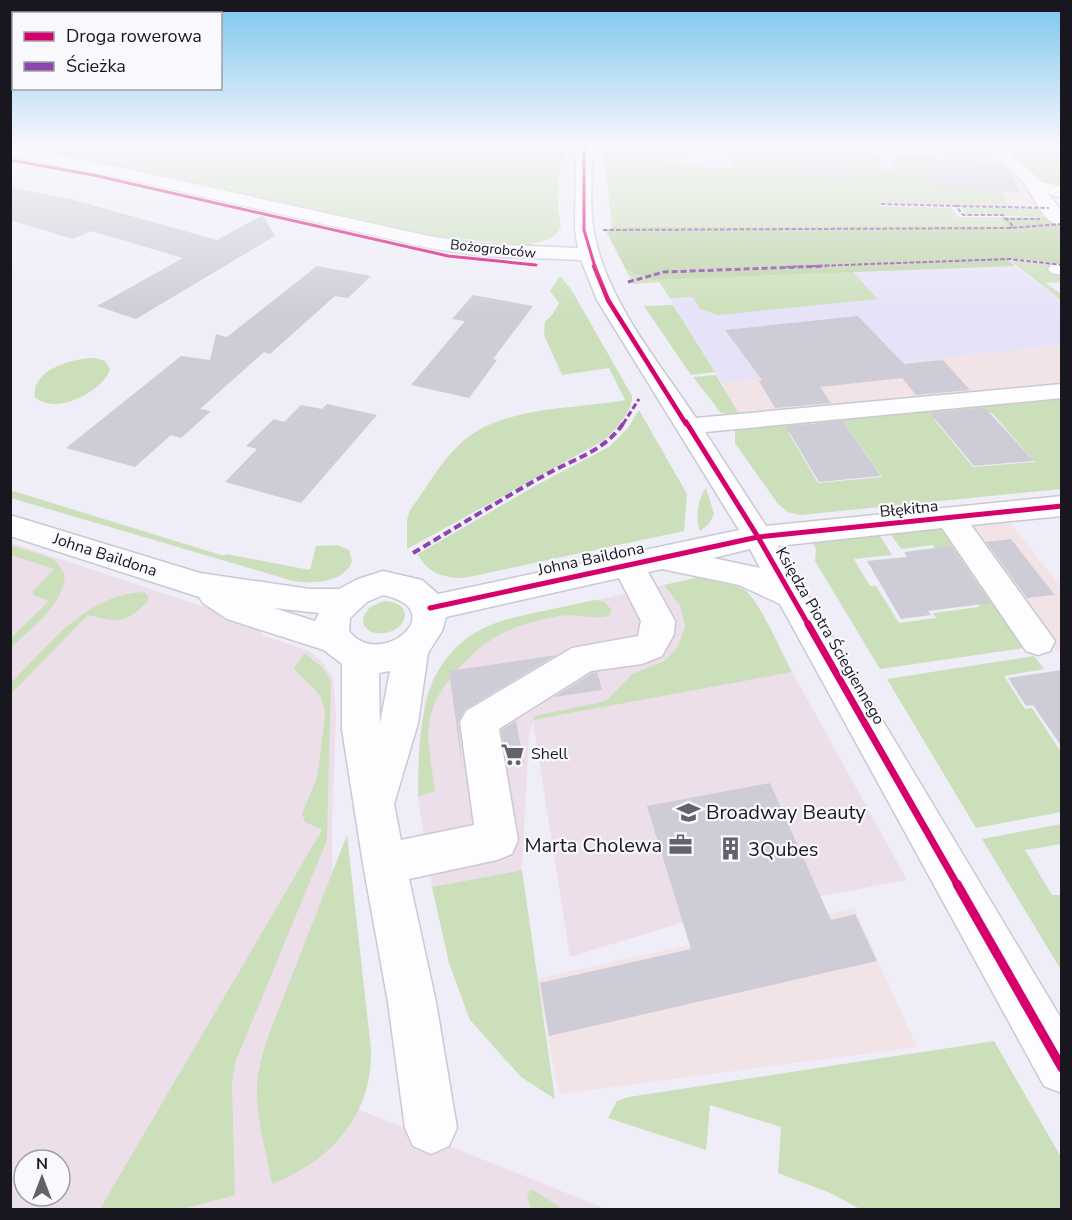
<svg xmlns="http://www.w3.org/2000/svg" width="1072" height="1220" font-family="'Nunito Sans',sans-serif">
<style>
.commercial{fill:#eddfea;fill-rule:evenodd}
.industrial{fill:#f2e3e6}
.built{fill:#e6e3f9}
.green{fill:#cbe0ba}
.forest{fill:#bed5a9}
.building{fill:#ceccd6}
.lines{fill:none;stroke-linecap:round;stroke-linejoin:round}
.minor-casing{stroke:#cac9d1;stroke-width:3}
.minor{fill:#fdfcfe;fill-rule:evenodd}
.quiet-far2{stroke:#8e44ad;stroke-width:2;stroke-dasharray:4.5 2;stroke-linecap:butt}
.quiet-far1{stroke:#8e44ad;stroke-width:3;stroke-dasharray:6 3;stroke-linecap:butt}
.quiet{stroke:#8e44ad;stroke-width:4;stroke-dasharray:8 4;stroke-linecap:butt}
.cycleway-far4-casing{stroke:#f9f8fd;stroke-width:5}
.cycleway-far3-casing{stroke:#f9f8fd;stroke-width:7}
.cycleway-far2-casing{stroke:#f9f8fd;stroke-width:8}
.cycleway-far1-casing{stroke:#f9f8fd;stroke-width:10}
.cycleway-casing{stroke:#f9f8fd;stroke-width:13}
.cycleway-far4{stroke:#d6006c;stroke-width:3}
.cycleway-far3{stroke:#d6006c;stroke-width:4.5}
.cycleway-far2{stroke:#d6006c;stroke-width:5}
.cycleway-far1{stroke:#d6006c;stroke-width:7}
.cycleway{stroke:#d6006c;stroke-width:9}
.labels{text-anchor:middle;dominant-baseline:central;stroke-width:4.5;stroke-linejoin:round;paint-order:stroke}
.far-street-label{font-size:14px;fill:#18171f;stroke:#f9f8fd}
.street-label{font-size:16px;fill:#18171f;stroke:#f9f8fd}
.poi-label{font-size:16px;fill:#18171f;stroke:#f9f8fd;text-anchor:start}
.near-poi-label{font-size:20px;fill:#18171f;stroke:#f9f8fd;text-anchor:start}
</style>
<rect width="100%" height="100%" fill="#efedf8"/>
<!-- commercial -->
<path class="commercial" d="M11,543L266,627L261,635L310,651L325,665L333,677L336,715L332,829L335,1100L606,1209L11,1210ZM24,1160H60V1196H24Z
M709,575L718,583L737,586L751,597L907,880L684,922L570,957L533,722L529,734L522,870L432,887L418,797L419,760L425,699L434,677L448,657L479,632L504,621Z"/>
<!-- industrial -->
<path class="industrial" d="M978,145H989L1032,186L1043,206L1010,207Z
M1061,345V388L739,417L722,383Z
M1008,520L1061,587V650L1056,651L965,525Z
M854,908L917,1047L559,1094L537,979Z"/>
<!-- built -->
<path class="built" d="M1015,266L1061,301V345L722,383L658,280Z"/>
<!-- green -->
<path class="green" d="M21,145H566C558,172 555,200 561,226C556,239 544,242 531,243V246L442,237Z
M603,145H653L660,159L681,166L663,154L666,145L690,146L686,161H682V165L731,169L732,162H728L730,150H734V145H753V158L766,160L767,149L771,147H815L817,152L799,150V155H803L799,175L851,179L847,150L873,154L879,157L881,169L894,170L893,158L895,156H933L939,161L920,160L927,185L985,190L950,161L947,153L896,151L888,147L911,148V145H965L969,151L967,145H978L1010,207L881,203L882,206L952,208L958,217H999L1008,226L612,227Z
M994,145H1061V192L1044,188Z
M961,207L1047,209L1056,218L966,214Z
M1009,260L1061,265V282L1046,283L1061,294V300Z
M626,270L653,280L853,272L878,299L718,315L700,309L692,297L670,298L659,282L633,284Z
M560,276L571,289L632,396C633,411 613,434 601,442L407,549V520L410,510C426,489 439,464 458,446C498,405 573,410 625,400L609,368L562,375L544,335L545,322L553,314L559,303L550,291Z
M673,305L715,372L691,375L644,306Z
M95,358L105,361L110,369C103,392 55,416 35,397C31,369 74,358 95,358Z
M716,375L739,414L721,413L693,377Z
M1061,395V489L800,515L788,512L778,504L735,443V429L808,418L815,429L788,432L818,483L882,477L847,426L818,429L811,418L951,405L961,416L934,419L973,467L1035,462L992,413L963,416L953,405Z
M639,410L687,494L684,531L464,578C444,578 427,573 418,554L535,486L609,447L628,428Z
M706,488L714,514L709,524L700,531C695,519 698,498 706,488Z
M10,490L224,556L226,554L310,570L316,546L337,545L349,550L352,561C345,583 312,584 293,581L11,498Z
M946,526L1025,648L880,669L815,561L816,549L813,543L819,540L879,534L892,555L854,559L870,586H876L899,623L936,618L933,613L980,607L961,579H956L933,545L901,549L890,533Z
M11,545L51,558L57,562L65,575C62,607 32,627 11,648V638L49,601L33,595V591L54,569L11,555Z
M709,575C718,587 735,582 746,591C761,604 782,653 792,672L533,720L534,716L606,701L632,674L666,660L678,646L685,627L681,607L664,585Z
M144,592L148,596V601C126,624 117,623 88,615L11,694V683C49,645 85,595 144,592Z
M594,600L603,601L612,610L609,616C592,620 575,613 559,616C516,624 489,635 460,667C447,681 436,696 431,714C425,738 432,767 435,791L418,797C419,723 420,645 505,620C534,612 565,607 594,600Z
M384,601C421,602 404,641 371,632L364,626L363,617L370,607Z
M304,653L323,668L331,681L327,840L235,1063L232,1085L235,1195L183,1209H100L322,830L305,822L302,814L317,777L325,718C324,689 310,688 294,669Z
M1034,656L1044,669L1004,676L1025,709L1032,708L1061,752V812L976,828L887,679Z
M1061,824V844L1025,850L1052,895H1061V970L982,839Z
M347,835L371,1049C373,1115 331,1161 272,1184C266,1150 253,1110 258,1075C260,1061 265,1047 269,1034Z
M522,870L555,1099L521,1077L470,1020L449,963L432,887Z
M994,1041L1061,1157V1209H860L828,1192L778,1173L781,1127L710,1105L706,1150L608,1118L617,1101L629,1097Z
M531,1190L535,1191L563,1209H531L527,1196Z"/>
<!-- forest -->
<path class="forest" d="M999,217L1061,218V264L1008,258H1006L1015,266L653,280L626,270L606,231L612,227L1007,226Z"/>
<!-- building -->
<path class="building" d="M799,145H847L851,179L799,175Z
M919,158L999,163L1009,171L1021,193L927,185Z
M10,187L74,200L217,240L263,215L275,236L136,319L97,306L183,258L91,231L73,239L10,220Z
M317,266L371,276L348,298L335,296L270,354L264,352L200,409L211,411L181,438L171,435L135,467L66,448L181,356L210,360L216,334L227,337Z
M473,295L533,306L493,359L497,360L469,398L411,385L465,321L452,319Z
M858,316L904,364L943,360L970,390L916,395L902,378L820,387L831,403L775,408L759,381L762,380L725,330Z
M327,404L377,415L301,503L225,482L257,449L246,446L274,419L284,422L301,405L322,409Z
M985,408L1034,461L974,466L930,413Z
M843,421L881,476L819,482L786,427Z
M1011,539L1032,566L1055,595L1027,598L986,542Z
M951,546L990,603L928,611L931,615L901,619L867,561L907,557L904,552Z
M556,655L464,710L458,722L463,773L449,671Z
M1062,670V747L1033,705L1026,706L1008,678Z
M597,672L602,690L554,697L592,673Z
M516,721L524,763L508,766L501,730Z
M770,783L831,920L855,914L877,961L549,1036L540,983L691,949L647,806Z"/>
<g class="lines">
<defs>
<path id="minor" d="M576,145H592C592,173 589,205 594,233C607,301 658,361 696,418L1062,384V398L705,432L766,526L1062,496V516L971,525L1055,641L1050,651L1038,655L1026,651L942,528L778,546L1062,1020V1093L1044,1086L780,604L739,585L662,569L648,572L675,621L674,634L662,656L642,664L591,671L499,729L518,840L512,854L497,860L409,879L436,1002L457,1128L449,1146L431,1154L413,1146L405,1128L388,1002L363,864L342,729V664L324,650L227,619L203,603L199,597L10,536V515L200,573L310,589H339L358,579L383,571L422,580L438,594L739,530L597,300L581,260L480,256L429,248L118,177L10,156V146L118,167L429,236L480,244L578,248L575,230ZM750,549L760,568L713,558ZM619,578L641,621L638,636L572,648L466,711L460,722L474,825L401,840L394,804L418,723L428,653L442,631L446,617ZM383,595C454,610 379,671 349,631L350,618L367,602ZM274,608L319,613L315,621ZM390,671L380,723V725L379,673Z
M984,145H1001L1041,181L1062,187V198L1048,194L1062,211V225C1044,224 1036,202 1028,189C1018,172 996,161 984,145Z
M1062,263V275L1051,273L1048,269L1051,265Z"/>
</defs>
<!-- minor casing -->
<use href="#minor" class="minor-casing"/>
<!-- minor -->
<use href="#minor" class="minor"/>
<!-- quiet-far2 -->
<path class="quiet-far2" d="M881,204L956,206L963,215H1003L1013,226L1010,228
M956,206L1049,208
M1004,219H1040
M603,230L1010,228L1062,224
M786,267L1010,259L1062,265"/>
<!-- quiet-far1 -->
<path class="quiet-far1" d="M628,282L664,272L826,266
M623,424L639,399"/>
<!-- quiet -->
<path class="quiet" d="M413,553C457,527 500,500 545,475C573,459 606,451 624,422"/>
<defs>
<path id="cycleway-far4" d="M584,145V230L595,267
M10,160L93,175L448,256L536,265"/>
<path id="cycleway-far3" d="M594,266L608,300L686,424"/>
<path id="cycleway-far2" d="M686,422L758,537L809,626
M430,608L758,537L1062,506"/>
<path id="cycleway-far1" d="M808,624L958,886"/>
<path id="cycleway" d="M957,884L1062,1068"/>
</defs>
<!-- cycleway-far4 casing -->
<use href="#cycleway-far4" class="cycleway-far4-casing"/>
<!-- cycleway-far3 casing -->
<use href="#cycleway-far3" class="cycleway-far3-casing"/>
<!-- cycleway-far2 casing -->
<use href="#cycleway-far2" class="cycleway-far2-casing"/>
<!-- cycleway-far1 casing -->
<use href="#cycleway-far1" class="cycleway-far1-casing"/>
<!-- cycleway casing -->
<use href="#cycleway" class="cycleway-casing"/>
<!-- cycleway-far4 -->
<use href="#cycleway-far4" class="cycleway-far4"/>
<!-- cycleway-far3 -->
<use href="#cycleway-far3" class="cycleway-far3"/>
<!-- cycleway-far2 -->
<use href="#cycleway-far2" class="cycleway-far2"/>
<!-- cycleway-far1 -->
<use href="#cycleway-far1" class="cycleway-far1"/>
<!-- cycleway -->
<use href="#cycleway" class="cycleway"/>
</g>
<!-- sky -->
<linearGradient id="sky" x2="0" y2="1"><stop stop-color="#7bc6ec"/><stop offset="0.46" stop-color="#f8f7fc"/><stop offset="1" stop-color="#f8f7fc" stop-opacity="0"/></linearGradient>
<rect width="1072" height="316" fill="url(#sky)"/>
<!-- icons -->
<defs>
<symbol id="supermarket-bare" viewBox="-9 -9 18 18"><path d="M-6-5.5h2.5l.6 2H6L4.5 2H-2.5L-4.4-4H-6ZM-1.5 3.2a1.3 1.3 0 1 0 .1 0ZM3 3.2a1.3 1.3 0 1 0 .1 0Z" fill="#63626b" stroke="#f9f8fd" stroke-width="2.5" paint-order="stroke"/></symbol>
<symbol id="university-bare" viewBox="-9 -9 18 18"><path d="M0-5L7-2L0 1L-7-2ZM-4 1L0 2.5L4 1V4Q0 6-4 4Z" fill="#63626b" stroke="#f9f8fd" stroke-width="2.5" paint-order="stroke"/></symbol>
<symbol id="office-bare" viewBox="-9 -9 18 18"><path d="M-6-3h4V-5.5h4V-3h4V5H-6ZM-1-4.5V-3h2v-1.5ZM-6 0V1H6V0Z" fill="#63626b" stroke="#f9f8fd" stroke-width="2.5" paint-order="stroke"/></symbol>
<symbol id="building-bare" viewBox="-9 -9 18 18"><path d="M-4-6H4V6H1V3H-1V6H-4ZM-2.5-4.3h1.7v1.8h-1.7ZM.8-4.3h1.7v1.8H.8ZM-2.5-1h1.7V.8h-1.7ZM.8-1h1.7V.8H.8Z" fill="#63626b" stroke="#f9f8fd" stroke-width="2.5" paint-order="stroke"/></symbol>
</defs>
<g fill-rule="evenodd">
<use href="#supermarket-bare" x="496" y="738" width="33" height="33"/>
<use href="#university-bare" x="672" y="796" width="33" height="33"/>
<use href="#office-bare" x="664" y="828" width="33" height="33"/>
<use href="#building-bare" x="714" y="832" width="33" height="33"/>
</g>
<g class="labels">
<!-- far-street labels -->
<g class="far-street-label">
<text transform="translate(493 249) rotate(6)">Bożogrobców</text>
</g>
<!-- street labels -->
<g class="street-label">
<text transform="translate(909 509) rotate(-6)">Błękitna</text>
<text transform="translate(105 555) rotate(18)">Johna Baildona</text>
<text transform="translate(591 559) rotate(-12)">Johna Baildona</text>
<text transform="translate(830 636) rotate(60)">Księdza Piotra Ściegiennego</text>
</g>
<!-- poi labels -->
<g class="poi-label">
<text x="531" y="754">Shell</text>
</g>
<!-- near-poi labels -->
<g class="near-poi-label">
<text x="706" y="812">Broadway Beauty</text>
<text x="662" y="845" text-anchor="end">Marta Cholewa</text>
<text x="748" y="849">3Qubes</text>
</g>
</g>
<!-- border -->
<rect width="1072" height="1220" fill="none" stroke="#18171f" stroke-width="24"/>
<!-- legend -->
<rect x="12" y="12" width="210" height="78" fill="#f9f8fd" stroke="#9f9ea4" stroke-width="1.5"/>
<rect x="24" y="32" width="30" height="9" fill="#d6006c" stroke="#9f9ea4" stroke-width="1.5"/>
<text x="66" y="42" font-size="18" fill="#18171f">Droga rowerowa</text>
<rect x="24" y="62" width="30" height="9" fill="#8e44ad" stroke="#9f9ea4" stroke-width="1.5"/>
<text x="66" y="72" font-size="18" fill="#18171f">Ścieżka</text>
<!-- north arrow -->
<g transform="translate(42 1178)"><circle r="28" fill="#f9f8fd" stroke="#9f9ea4" stroke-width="1.5"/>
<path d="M0-4.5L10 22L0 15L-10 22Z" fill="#63626b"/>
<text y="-9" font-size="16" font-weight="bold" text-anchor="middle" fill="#18171f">N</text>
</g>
</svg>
